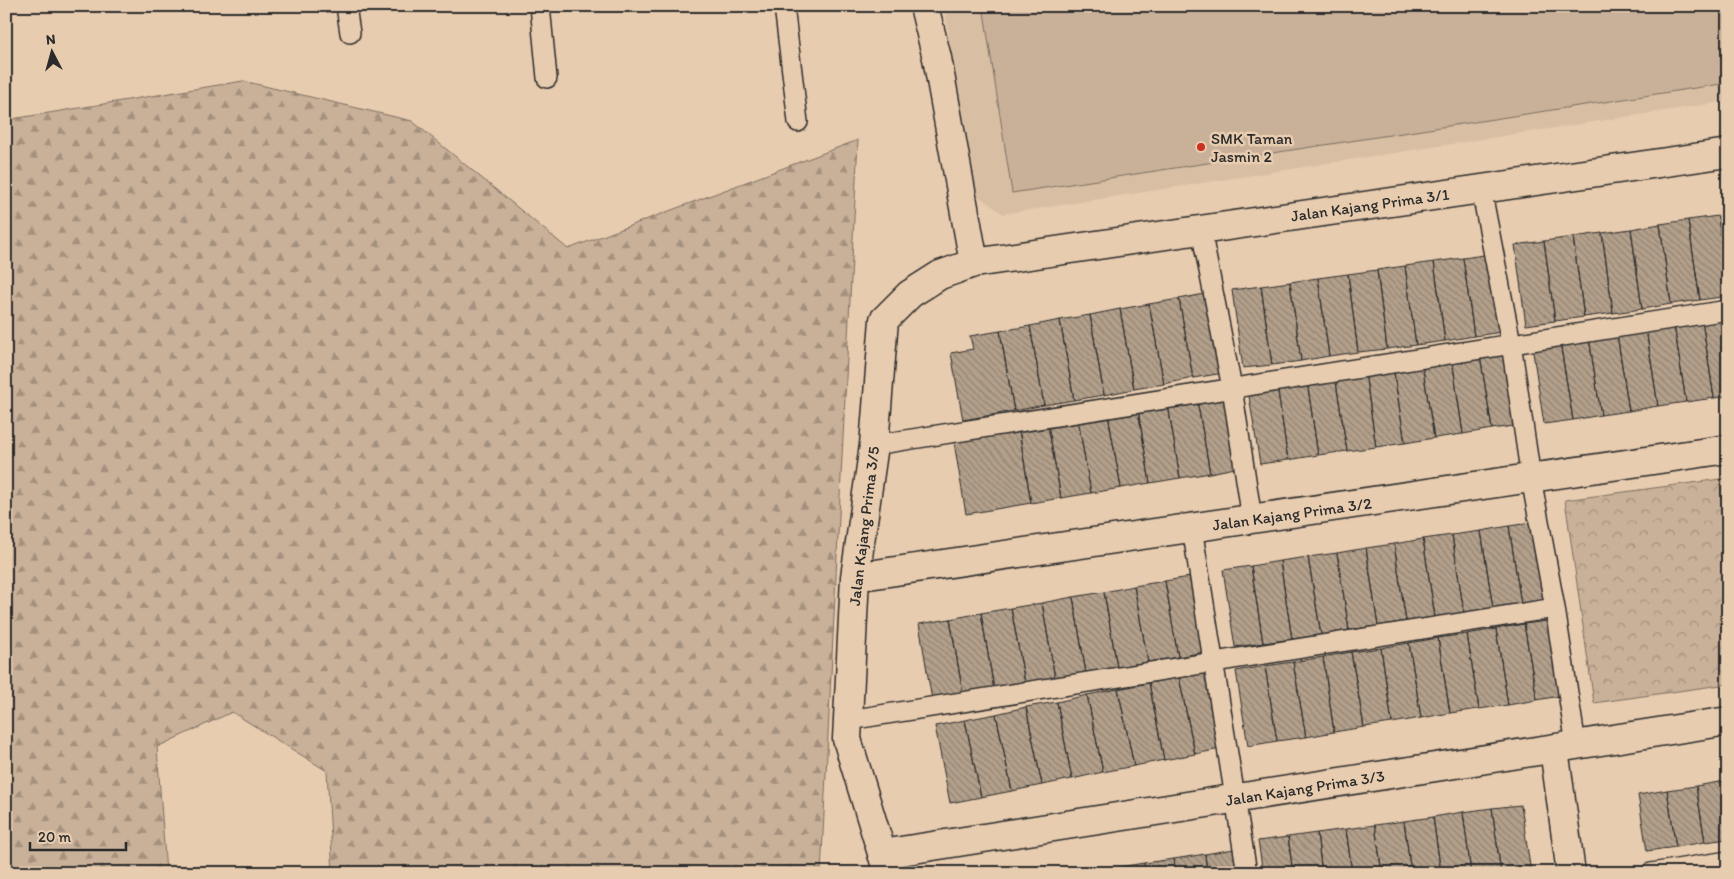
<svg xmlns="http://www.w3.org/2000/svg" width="1734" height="879" font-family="Itim,sans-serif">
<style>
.built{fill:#d8bfa4}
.forest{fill:url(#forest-firs);stroke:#7a6e62}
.park{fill:url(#park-crowns);stroke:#7a6e62}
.garden{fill:#c9b199;stroke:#7a6e62}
.building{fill:url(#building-back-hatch);stroke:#2b2b2b}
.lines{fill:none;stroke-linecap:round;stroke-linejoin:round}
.service-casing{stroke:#2b2b2b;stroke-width:22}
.minor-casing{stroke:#2b2b2b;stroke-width:31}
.service{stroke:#e8ccaf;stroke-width:19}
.minor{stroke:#e8ccaf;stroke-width:28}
.poi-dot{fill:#c8321e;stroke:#e8ccaf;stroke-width:2}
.labels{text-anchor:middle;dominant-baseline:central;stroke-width:5;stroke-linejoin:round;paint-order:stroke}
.poi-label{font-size:16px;fill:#2b2b2b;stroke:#e8ccaf;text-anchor:start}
.street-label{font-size:16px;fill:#2b2b2b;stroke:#e8ccaf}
</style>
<defs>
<pattern id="forest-firs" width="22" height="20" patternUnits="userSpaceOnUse" patternTransform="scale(1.25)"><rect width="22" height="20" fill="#c9b199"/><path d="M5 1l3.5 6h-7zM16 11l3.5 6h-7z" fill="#a3907d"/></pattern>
<pattern id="park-crowns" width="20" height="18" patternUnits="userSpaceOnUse" patternTransform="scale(1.25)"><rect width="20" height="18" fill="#c9b199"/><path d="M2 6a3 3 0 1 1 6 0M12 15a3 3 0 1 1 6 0" fill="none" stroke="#a3907d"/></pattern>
<pattern id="building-back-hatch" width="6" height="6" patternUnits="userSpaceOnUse" patternTransform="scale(1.25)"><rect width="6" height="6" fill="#b3a08b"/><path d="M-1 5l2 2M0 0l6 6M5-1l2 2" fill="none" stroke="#928372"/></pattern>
</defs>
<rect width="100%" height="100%" fill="#e8ccaf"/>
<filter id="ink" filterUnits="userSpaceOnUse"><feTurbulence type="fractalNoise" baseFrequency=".02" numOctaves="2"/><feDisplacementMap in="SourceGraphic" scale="10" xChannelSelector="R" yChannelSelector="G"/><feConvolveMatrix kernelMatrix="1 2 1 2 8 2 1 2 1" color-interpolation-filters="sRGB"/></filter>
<g filter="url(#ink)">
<!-- built -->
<path class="built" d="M944,6H1728V101L1003,214L973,192Z"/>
<!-- forest -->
<path class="forest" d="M243,81L412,121L568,249L858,140L821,873H333L327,771L232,712L157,747L166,873H6V120Z"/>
<!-- park -->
<path class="park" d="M1728,478V684L1594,703L1565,500Z"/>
<!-- garden -->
<path class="garden" d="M983,6H1728V83L1012,193Z"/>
<!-- building -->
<path class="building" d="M1728,215V290L1718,216Z
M1718,216L1728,296L1700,300L1688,220Z
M1688,220L1700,300L1671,304L1660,224Z
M1660,224L1671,304L1642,309L1631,229Z
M1631,229L1642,309L1613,313L1602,233Z
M1602,233L1613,313L1584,317L1573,237Z
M1573,237L1584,317L1555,321L1544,241Z
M1544,241L1555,321L1526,325L1515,245Z
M1491,254L1502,332L1474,336L1463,258Z
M1463,258L1474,336L1445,341L1434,262Z
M1434,262L1445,341L1416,345L1405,266Z
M1405,266L1416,345L1387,349L1377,270Z
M1377,270L1387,349L1358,352L1348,274Z
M1348,274L1358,352L1329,356L1318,278Z
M1318,278L1329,356L1301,361L1290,282Z
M1290,282L1301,361L1272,365L1261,286Z
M1261,286L1272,365L1243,368L1232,290Z
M1209,293L1224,373L1193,378L1179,299Z
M1179,299L1193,378L1164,384L1149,304Z
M1149,304L1164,384L1134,389L1120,309Z
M1120,309L1134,389L1104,395L1090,315Z
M1090,315L1104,395L1074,400L1060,320Z
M1728,317V396L1714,398L1702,320Z
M1060,320L1074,400L1044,405L1030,326Z
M1702,320L1714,398L1686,402L1674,325Z
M1674,325L1686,402L1658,406L1646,329Z
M1030,326L1044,405L1014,411L1000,331Z
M1646,329L1658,406L1629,411L1617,334Z
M1000,331L1014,411L963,420L951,353L973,349L970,336Z
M1617,334L1629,411L1601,415L1589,338Z
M1589,338L1601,415L1573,420L1560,342Z
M1560,342L1573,420L1544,424L1532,346Z
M1510,350L1521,425L1492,429L1480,355Z
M1480,355L1492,429L1463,434L1452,359Z
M1452,359L1463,434L1434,438L1422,363Z
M1422,363L1434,438L1405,443L1393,367Z
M1393,367L1405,443L1376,447L1365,372Z
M1365,372L1376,447L1347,451L1335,376Z
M1335,376L1347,451L1318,455L1307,381Z
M1307,381L1318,455L1288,460L1277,385Z
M1277,385L1288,460L1260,464L1248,390Z
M1227,395L1240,467L1210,473L1197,400Z
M1197,400L1210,473L1180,478L1168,405Z
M1168,405L1180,478L1150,483L1138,410Z
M1138,410L1150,483L1121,488L1108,415Z
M1108,415L1121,488L1091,493L1078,420Z
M1078,420L1091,493L1061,498L1048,425Z
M1048,425L1061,498L1031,503L1019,430Z
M1019,430L1031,503L966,514L954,442Z
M1538,522L1550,599L1521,604L1509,526Z
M1509,526L1521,604L1493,608L1481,531Z
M1481,531L1493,608L1464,613L1452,535Z
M1452,535L1464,613L1435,617L1423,539Z
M1423,539L1435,617L1406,621L1394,544Z
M1394,544L1406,621L1378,626L1366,548Z
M1366,548L1378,626L1349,630L1337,553Z
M1337,553L1349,630L1321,635L1308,557Z
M1308,557L1321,635L1292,639L1280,561Z
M1280,561L1292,639L1263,643L1251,566Z
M1251,566L1263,643L1235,647L1223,570Z
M1196,576L1209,651L1178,657L1165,581Z
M1165,581L1178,657L1148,662L1134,586Z
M1134,586L1148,662L1117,667L1104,592Z
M1104,592L1117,667L1086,673L1073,597Z
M1073,597L1086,673L1055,678L1042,603Z
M1042,603L1055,678L1025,683L1011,608Z
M1011,608L1025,683L994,689L981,613Z
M981,613L994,689L963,694L950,619Z
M950,619L963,694L932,700L919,624Z
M1554,620L1565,695L1537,700L1524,624Z
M1524,624L1537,700L1508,705L1496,629Z
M1496,629L1508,705L1479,709L1467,634Z
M1467,634L1479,709L1450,713L1438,638Z
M1438,638L1450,713L1421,718L1409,643Z
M1409,643L1421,718L1392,723L1381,648Z
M1381,648L1392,723L1364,727L1351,652Z
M1351,652L1364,727L1334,732L1323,657Z
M1323,657L1334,732L1306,737L1293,662Z
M1293,662L1306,737L1277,741L1265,666Z
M1265,666L1277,741L1248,746L1236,671Z
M1210,670L1225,748L1195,754L1179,677Z
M1179,677L1195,754L1164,760L1149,683Z
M1149,683L1164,760L1134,766L1118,689Z
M1118,689L1134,766L1103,772L1087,695Z
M1087,695L1103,772L1072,779L1057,702Z
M1057,702L1072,779L1042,785L1026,707Z
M1026,707L1042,785L1012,791L996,714Z
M996,714L1012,791L981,797L965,720Z
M965,720L981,797L950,803L935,726Z
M1725,781H1728V798Z
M1725,781L1728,798V839L1705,842L1696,786Z
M1696,786L1705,842L1676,847L1667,790Z
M1667,790L1676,847L1647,851L1638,795Z
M1521,805L1531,873H1501L1492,808Z
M1492,808L1501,873H1471L1463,812Z
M1463,812L1471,873H1441L1433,817Z
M1433,817L1441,873H1411L1404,821Z
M1404,821L1411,873H1382L1375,825Z
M1375,825L1382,873H1352L1346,829Z
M1346,829L1352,873H1322L1317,833Z
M1317,833L1322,873H1293L1288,837Z
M1288,837L1293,873H1263L1258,841Z
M1234,849L1238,873H1207L1205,854Z
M1205,854L1207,873H1176L1174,859Z
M1174,859L1176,873H1146L1144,863Z
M1144,863L1146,873H1115L1114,868Z
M1114,868L1115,873H1084Z"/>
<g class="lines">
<defs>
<path id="service" d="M346,6L350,33
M540,6L547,78
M784,6L798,122
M1481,188L1511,343L1531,478L1555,608L1576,745
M1201,230L1232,388L1252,519
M874,445L1728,310
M1192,528L1247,873
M849,720L1555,608
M1651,873L1728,861"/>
<path id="minor" d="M924,6L937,58L974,263
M855,577L1728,449
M1554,749L1571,873
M882,854L1728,721
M888,873L847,739L855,577L874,445L884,320L910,294L940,275L974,263L1728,153"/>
</defs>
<!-- service casing -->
<use href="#service" class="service-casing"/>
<!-- minor casing -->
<use href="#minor" class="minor-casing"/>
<!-- service -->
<use href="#service" class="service"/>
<!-- minor -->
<use href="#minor" class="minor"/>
</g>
</g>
<!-- markers -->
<circle class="poi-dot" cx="1201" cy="147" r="5"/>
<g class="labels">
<!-- poi labels -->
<g class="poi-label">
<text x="1211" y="138">SMK Taman<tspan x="1211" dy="18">Jasmin 2</tspan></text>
</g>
<!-- street labels -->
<g class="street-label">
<text transform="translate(1370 205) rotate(-8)">Jalan Kajang Prima 3/1</text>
<text transform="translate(1292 514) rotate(-8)">Jalan Kajang Prima 3/2</text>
<text transform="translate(864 526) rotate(-83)">Jalan Kajang Prima 3/5</text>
<text transform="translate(1305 788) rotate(-9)">Jalan Kajang Prima 3/3</text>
</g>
</g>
<!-- margin -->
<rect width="1734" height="879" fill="none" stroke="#e8ccaf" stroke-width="25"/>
<rect x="12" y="12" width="1709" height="854" fill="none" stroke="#2b2b2b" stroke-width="2" filter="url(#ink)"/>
<!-- north arrow -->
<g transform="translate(52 52) rotate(354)" stroke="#e8ccaf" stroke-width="4" paint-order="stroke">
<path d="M0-4L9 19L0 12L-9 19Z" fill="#2b2b2b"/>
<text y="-8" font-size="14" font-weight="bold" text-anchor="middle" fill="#2b2b2b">N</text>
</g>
<!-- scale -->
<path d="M30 842v8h96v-8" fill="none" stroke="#2b2b2b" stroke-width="2.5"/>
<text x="38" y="842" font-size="15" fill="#2b2b2b" stroke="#e8ccaf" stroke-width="4" paint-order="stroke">20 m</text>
</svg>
